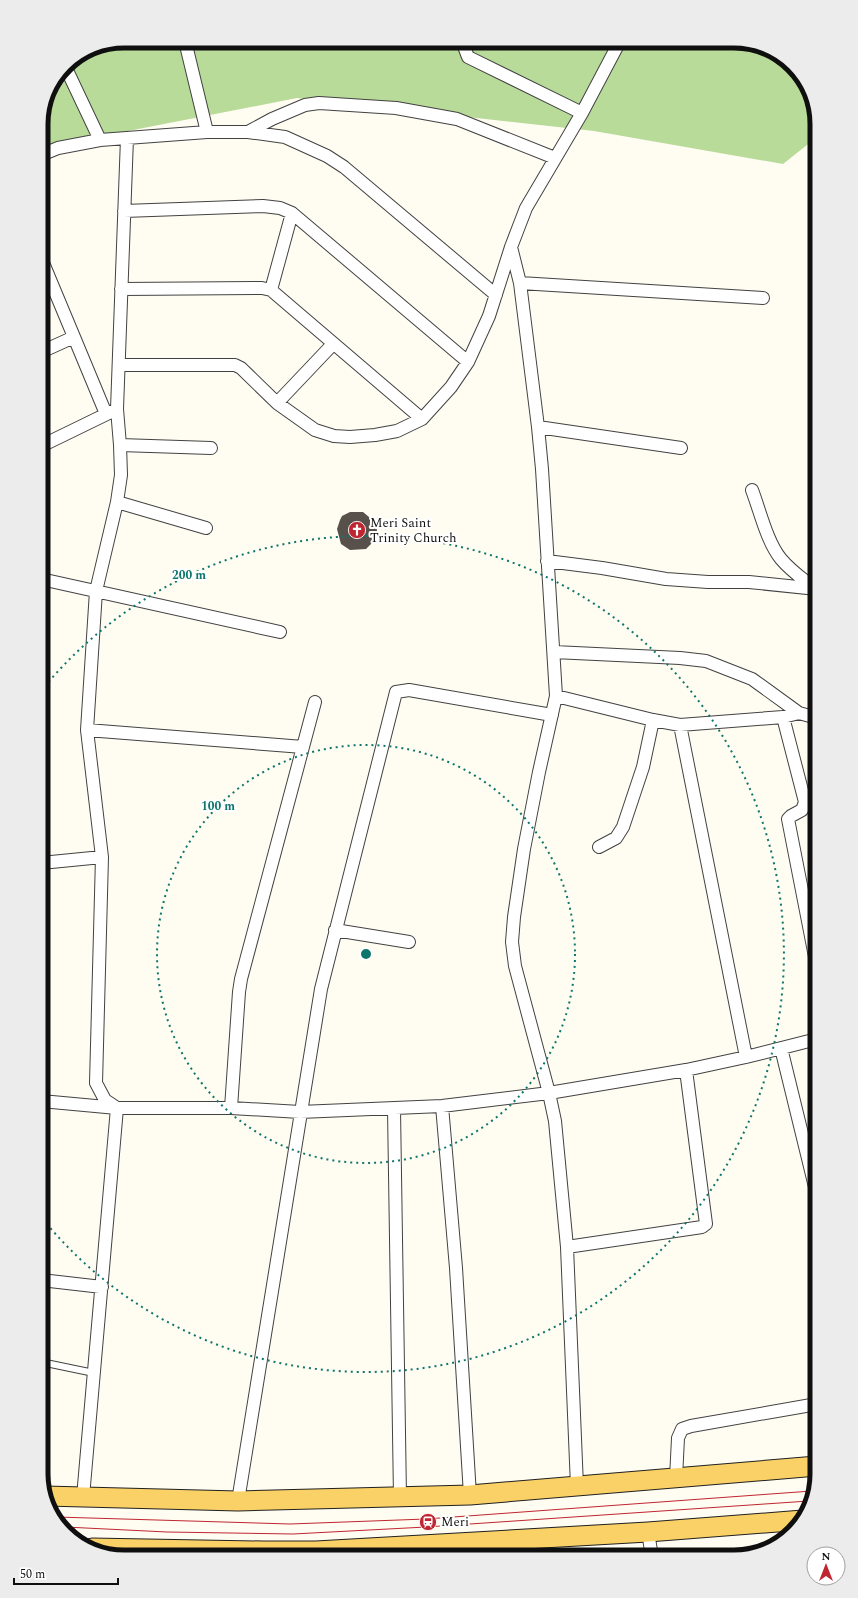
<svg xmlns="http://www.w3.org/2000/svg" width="858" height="1598" font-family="Spectral,serif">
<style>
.forest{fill:#b8db99}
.building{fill:#58504b}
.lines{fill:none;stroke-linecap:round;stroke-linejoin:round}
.service-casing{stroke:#424242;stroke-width:8}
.minor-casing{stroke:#424242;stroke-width:14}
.primary-casing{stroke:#202020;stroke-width:21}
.service{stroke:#fff;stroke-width:6}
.minor{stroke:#fff;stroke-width:12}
.primary{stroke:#f9d167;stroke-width:19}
.tram{stroke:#c02631;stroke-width:1}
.ring{fill:none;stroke:#0f766e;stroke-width:2;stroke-dasharray:2 4}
.labels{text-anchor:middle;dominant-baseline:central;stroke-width:4;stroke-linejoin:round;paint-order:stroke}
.poi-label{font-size:13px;fill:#0f0f0f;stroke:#fff;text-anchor:start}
.rim{fill:none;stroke:#0f0f0f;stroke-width:5}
.centre{fill:#0f766e;stroke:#fff;stroke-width:2}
.ring-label{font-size:12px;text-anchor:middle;font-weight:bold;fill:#0f766e;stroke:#fff;stroke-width:4;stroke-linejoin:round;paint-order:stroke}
</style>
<rect width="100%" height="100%" fill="#fffcf1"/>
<!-- forest -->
<path class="forest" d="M124,41H739L784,58L811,92L817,124V137L783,164L594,131L297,98L41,148V119L47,92L66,65L93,47Z"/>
<!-- building -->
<path class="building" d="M350,512H363L376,523L377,531L374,541L366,549L350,550L341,544L337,529L340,520L342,516Z"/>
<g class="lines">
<defs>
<path id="service" d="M41,1362L94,1373"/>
<path id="minor" d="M185,41L207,132
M462,41L468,57L582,113
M65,66L100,140
M248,132L285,137L327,156L344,167L496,295
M41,155L58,148L100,140L207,132H248L272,119L305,105L319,103L396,108L457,119L555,158
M124,211L263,206L280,208L292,213L468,362
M520,283L763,298
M121,289L262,288L271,290L422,419
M271,290L292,213
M74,337L106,414
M41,352L74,337L41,258
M119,365H235L241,368L277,403L333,344
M277,403L315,430L334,436L350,437L375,435L397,431L422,419L451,387L468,362L489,316L511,247
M538,427L681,448
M120,445L211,448
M41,446L117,409
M752,490C760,511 767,542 781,559C791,571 803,579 814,588
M117,502L206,528
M547,561L602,568L666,579L708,582H749L817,589
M41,579L280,632
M554,652L680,658L706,661L752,679L799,713L783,717L680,725L653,720L556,696
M799,713L817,718
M783,717L805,802L802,810L791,816L788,819L817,967
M680,725L746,1057
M87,730L303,747
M599,847L616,838L623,827L643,767L653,720
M41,863L102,857
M335,930L409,942
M781,1048L815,1187
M41,1101L117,1108H231L300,1112L442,1106L549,1093L686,1070L746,1057L817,1039
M442,1106L456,1268L470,1495
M231,1108L239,992L241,979L315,702
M394,1109L400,1497
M567,1247L702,1227L706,1224L686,1070
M41,1280L102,1287
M676,1478L678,1438L682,1429L691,1426L817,1404
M577,1486L567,1247L555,1121L549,1093L515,966L512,942L514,917L524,849L539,772L556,696L542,469L538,427L520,283L511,247L526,208L582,113L620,41
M83,1497L117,1108L105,1100L96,1083L102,857L87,730L96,591L117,502L121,475L120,445L117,409L127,138
M238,1501L321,989L396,692L409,690L552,715
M648,1532L652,1557
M466,1543L467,1557"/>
<path id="primary" d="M45,1496L238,1501L470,1495L817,1466
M92,1548L263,1551H316L648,1532L803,1520"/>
</defs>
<!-- service casing -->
<use href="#service" class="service-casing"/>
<!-- minor casing -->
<use href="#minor" class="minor-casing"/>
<!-- primary casing -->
<use href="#primary" class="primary-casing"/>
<!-- service -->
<use href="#service" class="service"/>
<!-- minor -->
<use href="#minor" class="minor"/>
<!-- primary -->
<use href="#primary" class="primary"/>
<!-- tram -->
<path class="tram" d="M56,1517L290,1524L426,1519L812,1491
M65,1527L167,1532L293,1534L426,1527L809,1501"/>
</g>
<!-- distance rings -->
<g class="ring">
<circle cx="366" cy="954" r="209"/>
<path d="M41 691A418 418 0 1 1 41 1217"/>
</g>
<!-- icons -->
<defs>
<symbol id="church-disc" viewBox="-11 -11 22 22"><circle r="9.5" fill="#c02631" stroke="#fff"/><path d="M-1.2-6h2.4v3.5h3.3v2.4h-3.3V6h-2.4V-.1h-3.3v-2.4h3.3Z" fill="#fff"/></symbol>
<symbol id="station-disc" viewBox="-11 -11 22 22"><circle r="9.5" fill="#c02631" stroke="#fff"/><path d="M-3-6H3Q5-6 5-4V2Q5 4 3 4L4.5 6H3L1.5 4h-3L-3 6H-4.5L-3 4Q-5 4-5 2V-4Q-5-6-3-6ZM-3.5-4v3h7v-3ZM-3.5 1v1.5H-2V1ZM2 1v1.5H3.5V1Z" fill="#fff"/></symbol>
</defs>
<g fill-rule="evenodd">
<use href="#church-disc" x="347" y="520" width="20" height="20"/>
<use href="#station-disc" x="418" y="1512" width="20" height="20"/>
</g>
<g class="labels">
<!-- poi labels -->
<g class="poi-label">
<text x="370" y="523">Meri Saint<tspan x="370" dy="15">Trinity Church</tspan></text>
<text x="441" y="1522">Meri</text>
</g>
</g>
<!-- crop -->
<path d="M0 0H858V1598H0ZM124 48H734A76 76 0 0 1 810 124V1474A76 76 0 0 1 734 1550H124A76 76 0 0 1 48 1474V124A76 76 0 0 1 124 48Z" fill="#ececec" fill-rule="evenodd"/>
<path class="rim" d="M124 48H734A76 76 0 0 1 810 124V1474A76 76 0 0 1 734 1550H124A76 76 0 0 1 48 1474V124A76 76 0 0 1 124 48Z"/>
<circle cx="366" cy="954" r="6" class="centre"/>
<g class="ring-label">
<text x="189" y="579">200 m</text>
<text x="218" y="810">100 m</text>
</g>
<!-- north arrow -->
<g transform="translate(826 1566)"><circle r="19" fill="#ffffff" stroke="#9f9f9f"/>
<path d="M0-3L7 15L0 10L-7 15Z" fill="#c02631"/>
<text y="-6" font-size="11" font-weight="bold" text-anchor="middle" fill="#0f0f0f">N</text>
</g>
<!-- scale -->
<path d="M14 1578v6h104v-6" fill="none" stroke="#0f0f0f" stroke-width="2"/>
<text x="20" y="1578" font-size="12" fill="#0f0f0f" stroke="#ffffff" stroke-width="3" paint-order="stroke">50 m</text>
</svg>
